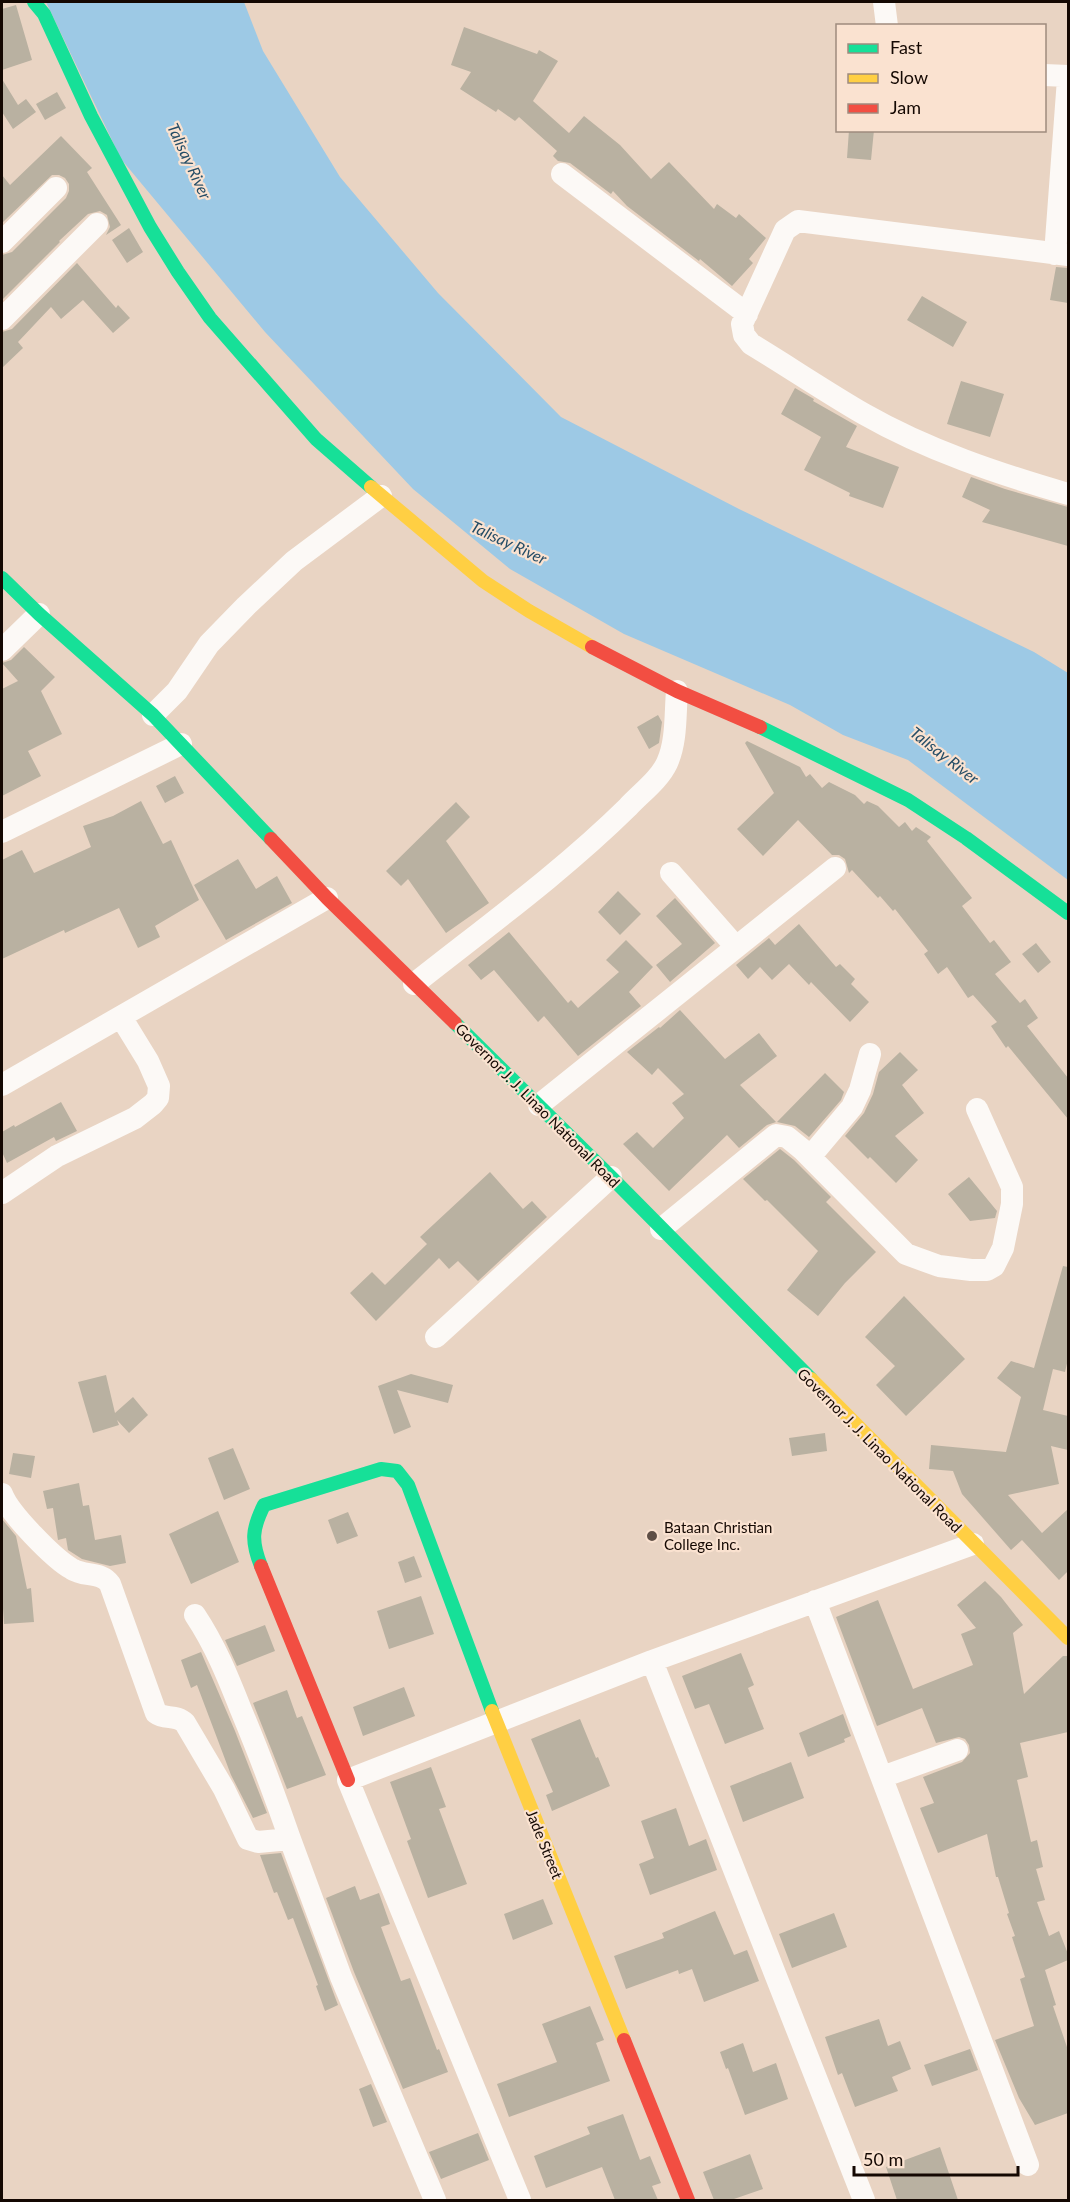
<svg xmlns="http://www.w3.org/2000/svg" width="1070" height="2202" font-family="Lato,sans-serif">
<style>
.water{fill:#9dc9e5}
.building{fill:#b9b1a1}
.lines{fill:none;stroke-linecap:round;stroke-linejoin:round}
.street{stroke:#fcf9f6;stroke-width:22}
.fast{stroke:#16e098;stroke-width:14}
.slow{stroke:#ffcf43;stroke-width:14}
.jam{stroke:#f24e42;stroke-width:14}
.poi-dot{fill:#5f4f46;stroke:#fae2d0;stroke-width:2}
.labels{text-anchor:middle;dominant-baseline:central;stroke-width:4.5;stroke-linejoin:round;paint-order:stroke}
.street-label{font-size:15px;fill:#140802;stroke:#fae2d0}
.poi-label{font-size:15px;fill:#140802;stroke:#fae2d0;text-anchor:start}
.water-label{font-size:16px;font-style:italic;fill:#254d66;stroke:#fae2d0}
</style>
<rect width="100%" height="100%" fill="#e9d4c3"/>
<!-- water -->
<path class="water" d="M46,2H244L263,51L340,177L438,293L561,417L739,509L1034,652L1068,673V880L908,760L843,735L790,705L624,634L510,569L413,489L265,332L121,159Z"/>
<!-- building -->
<path class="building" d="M16,5L32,60L2,70V9Z
M464,27L537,54L539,50L558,61L533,101L569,133L584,116L620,145L651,179L669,162L714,209L717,204L736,218L739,214L766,238L749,259L753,263L732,286L700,259L699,261L627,206L613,191L611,194L570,163L558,161L553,156L557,151L519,117L515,121L498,109L496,112L460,89L471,72L451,65Z
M2,79L18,105L26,99L36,112L13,129L2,112Z
M57,92L66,108L45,120L36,104Z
M849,130H874L871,160L847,158Z
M61,136L92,168L87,172L121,225L106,235L110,227L107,215L100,211L88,214L59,241L60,242L2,300V255L12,252L66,198L69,191V184L65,178L59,175H52L2,223V175L10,185Z
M129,228L143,252L127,263L112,240Z
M77,263L116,308L118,305L130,318L113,333L83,300L61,319L51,307L18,342L23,348L2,368V332L12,329Z
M1056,267L1068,268V303L1050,300Z
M922,296L967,322L953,347L907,320Z
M961,381L1004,394L990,437L947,424Z
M795,388L814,399L813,401L857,426L846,447L899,467L883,508L849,496L850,493L804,470L821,437L781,414Z
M971,477L1005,489L1068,507V546L982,522L990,510L962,497Z
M24,647L55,677L41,691L62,734L28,751L41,776L2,796V689L18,681L2,663L11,660Z
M658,715L662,722L659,743L649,749L637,727Z
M747,741L800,767L806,777L810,774L822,788L829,782L855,795L864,804L867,801L878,806L899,827L905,822L912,831L916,827L931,837L927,841L972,898L962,906L990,943L994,940L1011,962L995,974L1020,1003L1025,999L1038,1018L1027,1026L1068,1078V1119L1008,1046L1006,1048L991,1026L997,1022L973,995L968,998L947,967L938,974L924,954L928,951L895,909L893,911L880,896L878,898L852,870L849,873L845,859L839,855H832L798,820L763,856L737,829L774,793L745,743Z
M175,776L184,793L165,803L156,786Z
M141,801L163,844L171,840L199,900L155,926L160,937L138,948L119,908L65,933L64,930L2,959V860L22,850L34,873L91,847L83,826L113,816Z
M456,802L470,817L446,841L489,903L446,933L408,879L401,886L386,871Z
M238,859L256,889L277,876L292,903L226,940L194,885Z
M618,891L641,914L620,935L598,912Z
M675,898L715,943L670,982L656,965L682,944L656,916Z
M799,924L836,967L840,964L855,979L851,984L869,1002L850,1022L811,982L809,985L789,964L772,980L760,967L748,979L736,965L769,938L775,945Z
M509,932L568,1003L571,1000L578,1008L619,972L606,960L626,940L653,967L629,992L641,1006L578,1056L544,1016L538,1022L494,970L481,980L468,965Z
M1036,943L1051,962L1038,973L1022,954Z
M680,1010L725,1059L759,1033L777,1056L740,1085L776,1122L767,1125L739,1148L727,1135L669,1191L623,1144L637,1132L653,1148L684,1118L672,1103L684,1094L658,1068L652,1075L627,1052L659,1027L660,1028Z
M900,1052L918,1070L902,1085L924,1113L895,1136L918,1160L896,1183L870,1157L868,1159L845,1136L864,1113L873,1094L879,1072Z
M825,1073L844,1092L841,1100L809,1137L795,1126L777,1122Z
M61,1102L77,1131L56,1141L54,1137L7,1163L2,1152V1132L14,1125L15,1127Z
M780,1149L794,1160L831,1197L826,1202L876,1252L845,1283L818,1316L787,1290L818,1251L767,1200L765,1201L743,1179Z
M490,1172L523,1209L532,1201L547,1217L478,1281L458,1261L449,1269L439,1258L376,1321L350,1293L372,1272L385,1285L427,1244L420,1237Z
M969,1177L997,1211L995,1218L970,1221L948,1194Z
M1063,1266L1068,1267V1359L1065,1372L1053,1369L1043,1410L1068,1416V1450L1051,1446L1059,1484L1008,1495L1042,1533L1068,1509V1571L1059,1580L1022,1540L1011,1550L962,1494L953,1471L929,1469L931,1445L1006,1452L1021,1397L997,1378L1011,1361L1034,1368Z
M904,1296L965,1359L906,1416L876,1385L895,1366L865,1337Z
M411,1374L453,1385L448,1403L397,1390L411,1427L394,1434L378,1386Z
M106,1375L115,1413L133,1397L148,1415L129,1433L117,1420L119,1425L93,1433L78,1382Z
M825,1433L827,1451L792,1456L789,1438Z
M233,1448L250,1489L224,1500L208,1458Z
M13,1453L35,1456L31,1478L9,1474Z
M79,1483L83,1506L89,1505L95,1540L121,1535L126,1563L110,1566L82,1559L68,1550L66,1538L58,1540L53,1508L47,1509L43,1491Z
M218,1511L239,1562L191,1584L169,1534Z
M348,1512L358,1536L337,1544L328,1520Z
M2,1519L16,1536L27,1589L31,1588L34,1622L4,1624L2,1593Z
M414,1556L422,1577L405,1583L398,1562Z
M985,1581L1001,1597L1023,1625L1013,1633L1024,1694L1063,1656H1068V1732L1020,1743L1028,1777L1017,1780L1031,1842L1037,1840L1043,1867L1036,1869L1045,1900L1037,1902L1049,1936L1059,1931L1068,1954V1960L1045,1970L1056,2005L1053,2006L1068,2050V2113L1035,2125L1019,2098L995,2040L1034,2026L1020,1979L1025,1977L1012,1937L1015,1936L1007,1914L1009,1913L998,1877H996L987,1834L938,1853L920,1808L934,1803L923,1777L962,1762L970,1753L969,1745L965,1739L959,1737L936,1743L922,1708L877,1726L836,1617L878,1600L913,1689L973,1665L961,1634L976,1628L957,1605Z
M421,1596L434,1634L389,1649L377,1611Z
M265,1625L275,1651L237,1666L225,1640Z
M201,1652L235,1731L267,1813L253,1818L231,1775L197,1685L191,1688L181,1660Z
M741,1653L754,1685L748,1688L764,1729L725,1744L709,1704L695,1709L682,1676Z
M404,1687L415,1716L363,1736L353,1707Z
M287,1690L297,1718L302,1716L326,1775L287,1789L253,1703Z
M843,1714L851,1736L844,1739L845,1742L808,1757L799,1733Z
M580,1719L596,1758L598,1757L610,1786L552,1811L546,1795L553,1792L531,1739Z
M791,1762L804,1798L743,1822L730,1786Z
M431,1767L446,1807L439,1809L467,1884L428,1898L407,1841L411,1839L390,1782Z
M676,1808L689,1846L706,1839L717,1870L650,1895L639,1864L654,1858L641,1821Z
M281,1853L338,2005L325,2011L316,1986L318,1985L293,1918L288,1920L277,1892L274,1893L260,1855Z
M355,1886L360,1900L379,1893L390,1924L381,1927L401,1981L410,1978L437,2050L439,2049L448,2072L403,2089L354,1972L326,1898Z
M543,1899L553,1924L513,1940L504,1914Z
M715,1911L734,1955L747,1950L759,1981L704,2002L692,1969L679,1974L678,1970L626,1989L614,1956L664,1938L662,1933Z
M834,1913L847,1947L792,1968L779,1934Z
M590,2006L604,2040L596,2043L610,2081L509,2117L497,2084L557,2062L542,2024Z
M879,2019L888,2046L900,2041L911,2069L892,2077L898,2091L855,2107L842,2073L838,2075L825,2037Z
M743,2043L753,2072L776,2063L788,2099L745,2115L728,2068L726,2069L720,2052Z
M970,2049L978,2070L932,2086L924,2065Z
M371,2084L387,2122L373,2127L359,2089Z
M623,2114L640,2160L650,2156L661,2183L652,2186L658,2200H615L602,2167L546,2188L534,2156L590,2134L587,2127Z
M478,2133L489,2160L441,2179L429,2152Z
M940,2147L958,2200H897L886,2167Z
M750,2154L763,2189L731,2200H714L703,2172Z"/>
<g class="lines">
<!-- street -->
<path class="street" d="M884,2L887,26
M1044,75L1068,76
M562,174L747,314
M2,242L56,188
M1055,254L1068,79
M1068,255L798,221L785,230L742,324L744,335L751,344C789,367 826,392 864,414C927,450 999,474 1068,494
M2,319L97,224
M2,650L39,614
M153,715L177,691L209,644L246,606L294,561L381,496
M2,832L181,744
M671,873L736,947
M414,984C486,927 562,872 628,807C641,793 659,780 667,763C677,741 675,714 677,691
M2,1085L327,898
M539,1105L835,868
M810,1157L852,1107L860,1090L870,1054
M2,1193L57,1156L135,1118L153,1104L158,1098L159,1086L148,1061L121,1017
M661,1229L776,1135L787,1137L803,1150L906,1254L939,1266L971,1270H987L994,1266L1003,1248L1012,1204V1187L977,1109
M436,1337L611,1177
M2,1494C9,1513 54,1559 72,1569C84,1577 101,1571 110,1584L156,1713C165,1720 176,1714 185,1723L224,1789L248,1839L258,1842L290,1839L341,1977L435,2200
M815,1601L1028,2165
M195,1615C215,1645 228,1677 241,1710C259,1753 275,1796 290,1839
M652,1661L864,2200
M882,1777L957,1750
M520,2200L348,1780L652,1661L973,1544"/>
<!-- fast -->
<path class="fast" d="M34,2L44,14L91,116L150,227L178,272L210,318L316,439L371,487
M2,578L39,614L153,715L271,839
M760,727L908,800L966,838L1068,913
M455,1023L611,1177L811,1379
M261,1566C251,1541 252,1529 264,1505L381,1469L397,1471L408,1485L492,1711"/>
<!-- slow -->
<path class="slow" d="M371,487L483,581L529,611L592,647
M811,1379L1068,1638
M492,1711L624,2040"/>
<!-- jam -->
<path class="jam" d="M592,647L677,691L760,727
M271,839L327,898L455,1023
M261,1566L348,1780
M624,2040L688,2200"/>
</g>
<!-- markers -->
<circle class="poi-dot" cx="652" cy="1536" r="6"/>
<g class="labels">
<!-- street labels -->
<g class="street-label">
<text transform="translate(538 1105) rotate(45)">Governor J. J. Linao National Road</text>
<text transform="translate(880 1450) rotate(45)">Governor J. J. Linao National Road</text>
<text transform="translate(545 1844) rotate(68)">Jade Street</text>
</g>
<!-- poi labels -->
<g class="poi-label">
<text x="664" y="1527">Bataan Christian<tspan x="664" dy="17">College Inc.</tspan></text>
</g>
<!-- water labels -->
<g class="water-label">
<text transform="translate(190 161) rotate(65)">Talisay River</text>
<text transform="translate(509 542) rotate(25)">Talisay River</text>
<text transform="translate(945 755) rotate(38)">Talisay River</text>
</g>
</g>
<!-- border -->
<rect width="1070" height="2202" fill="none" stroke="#140802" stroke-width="6"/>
<!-- legend -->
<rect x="836" y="24" width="210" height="108" fill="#fae2d0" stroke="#9e8b7e" stroke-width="1.5"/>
<rect x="848" y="44" width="30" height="9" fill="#16e098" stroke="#9e8b7e" stroke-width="1.5"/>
<text x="890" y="54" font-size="18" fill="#140802">Fast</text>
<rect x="848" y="74" width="30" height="9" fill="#ffcf43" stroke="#9e8b7e" stroke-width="1.5"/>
<text x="890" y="84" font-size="18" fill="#140802">Slow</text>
<rect x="848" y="104" width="30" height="9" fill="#f24e42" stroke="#9e8b7e" stroke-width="1.5"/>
<text x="890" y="114" font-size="18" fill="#140802">Jam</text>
<!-- scale -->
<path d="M854 2166v9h164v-9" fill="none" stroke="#140802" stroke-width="3"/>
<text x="863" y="2166" font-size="18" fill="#140802" stroke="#fae2d0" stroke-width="4.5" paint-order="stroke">50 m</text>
</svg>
